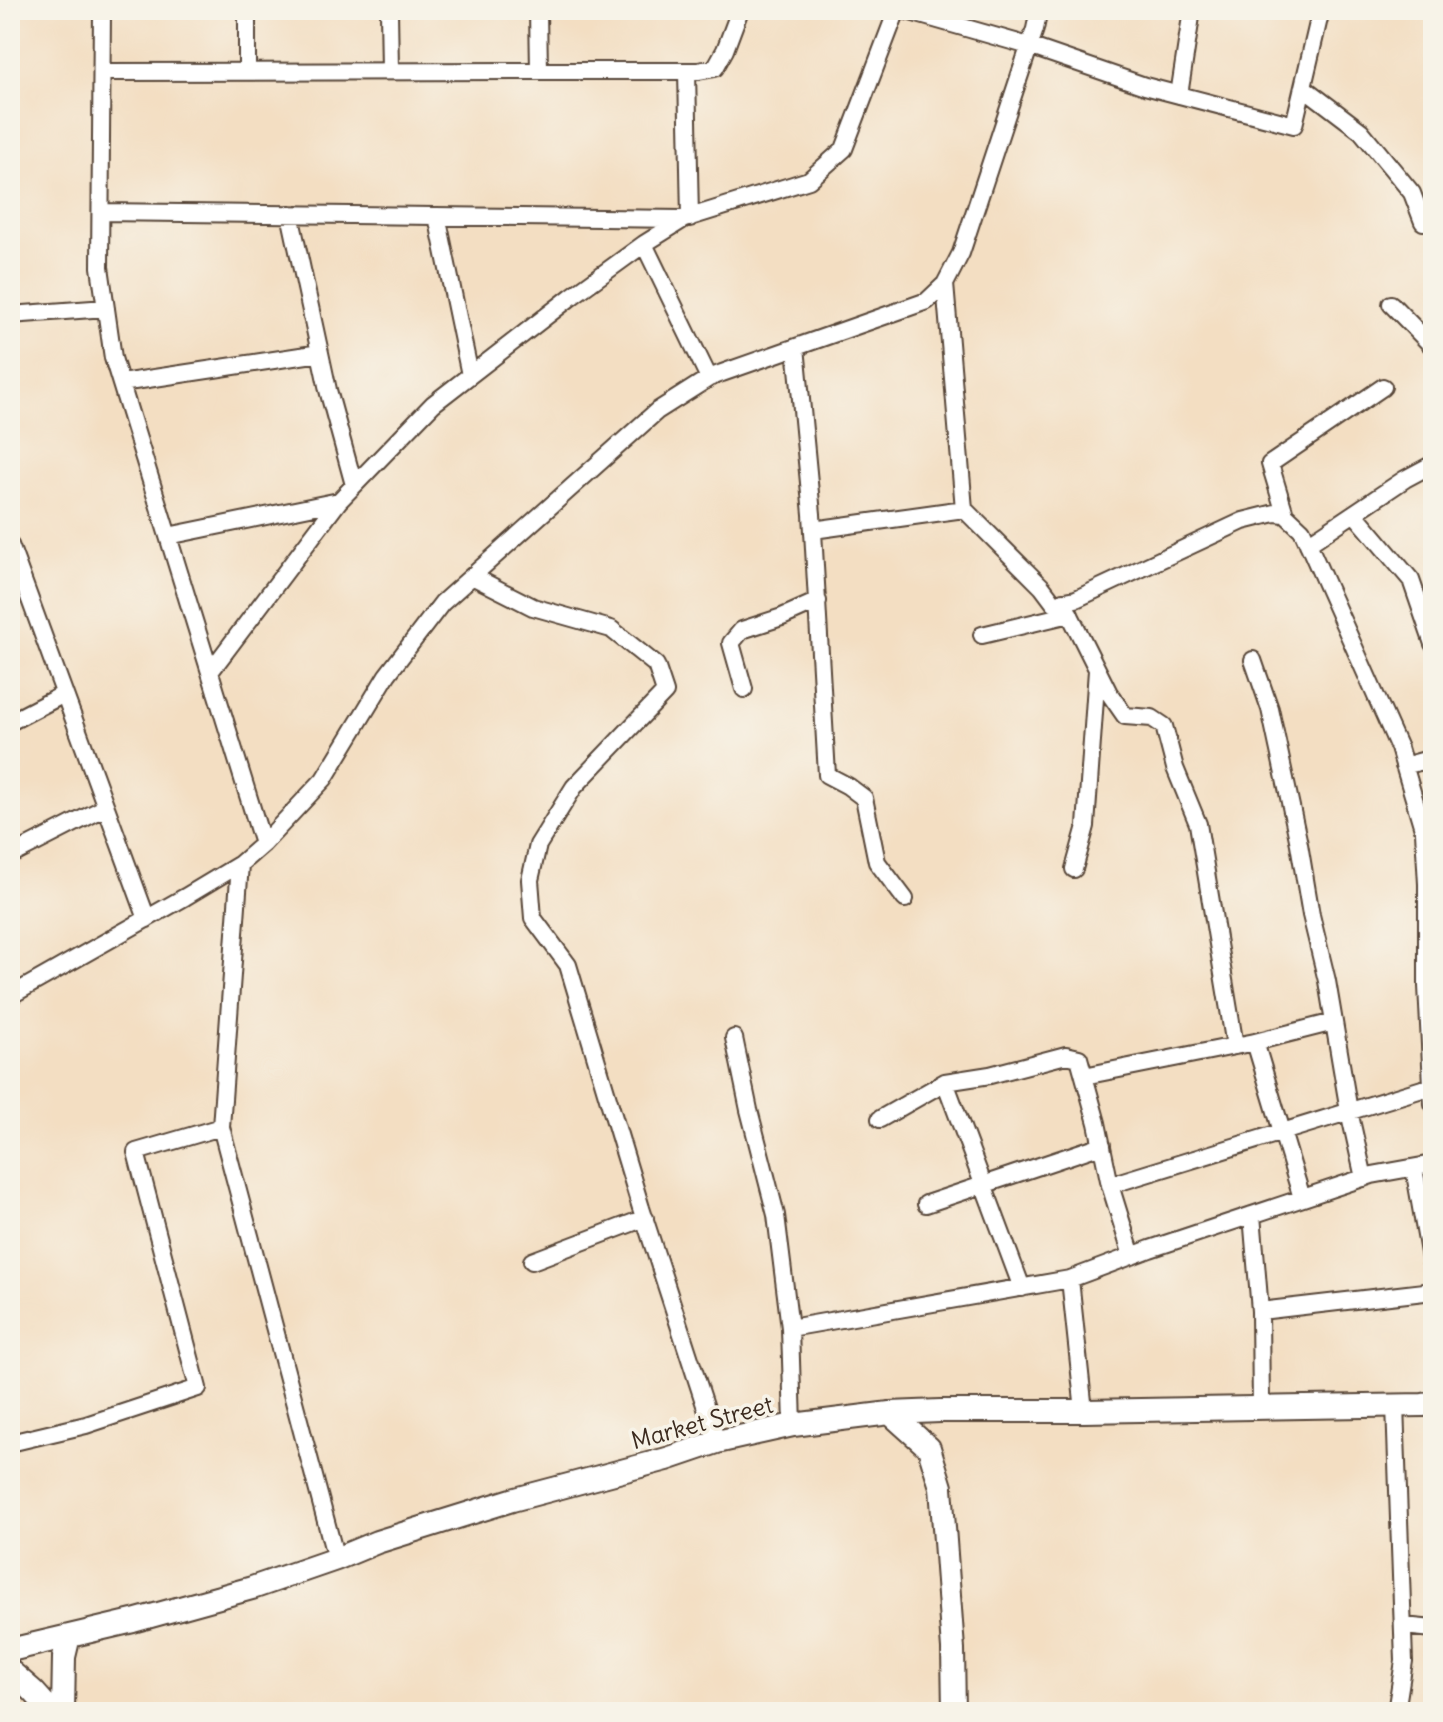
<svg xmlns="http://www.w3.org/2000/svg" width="1443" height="1722" font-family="Delius,sans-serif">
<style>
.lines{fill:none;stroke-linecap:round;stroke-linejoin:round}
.street-casing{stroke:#574537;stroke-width:20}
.secondary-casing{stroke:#574537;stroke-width:26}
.street{stroke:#fff;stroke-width:16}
.secondary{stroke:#fff;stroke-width:22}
.labels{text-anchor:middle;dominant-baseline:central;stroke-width:7;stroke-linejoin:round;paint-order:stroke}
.street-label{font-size:24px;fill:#3b2a1e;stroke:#f7f3e8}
</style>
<rect width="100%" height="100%" fill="#f7f3e8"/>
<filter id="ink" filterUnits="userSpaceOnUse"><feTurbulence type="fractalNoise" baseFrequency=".0125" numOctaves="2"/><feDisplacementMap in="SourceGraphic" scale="16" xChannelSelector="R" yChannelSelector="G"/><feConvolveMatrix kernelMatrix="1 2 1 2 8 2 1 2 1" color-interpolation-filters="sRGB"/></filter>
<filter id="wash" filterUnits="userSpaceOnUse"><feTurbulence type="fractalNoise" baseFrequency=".006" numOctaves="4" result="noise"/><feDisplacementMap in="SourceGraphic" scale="32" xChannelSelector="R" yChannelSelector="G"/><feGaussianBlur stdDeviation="1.8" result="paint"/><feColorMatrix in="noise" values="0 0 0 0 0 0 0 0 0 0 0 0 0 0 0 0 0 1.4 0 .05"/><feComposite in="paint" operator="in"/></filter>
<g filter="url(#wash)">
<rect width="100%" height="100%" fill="#f3dec2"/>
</g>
<g filter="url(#ink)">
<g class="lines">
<defs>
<path id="street" d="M102,10L100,267L113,358L263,844
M247,10V71
M389,10L390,71
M903,10L1029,46L1145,86L1294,125L1321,10
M539,71H698L715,68L725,50L740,10
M687,71L690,218
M102,72L539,71L538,10
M1303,87L1361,131L1412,193L1423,222
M1179,95L1192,10
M101,212L683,219
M290,214L328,390L354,485
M437,216L470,375
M644,244L709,378
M945,284L964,509L1042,587L1054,603L1076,599L1243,521L1275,513L1285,514L1302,530L1399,748L1424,832L1427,884V986L1433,1104
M1391,304L1433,347
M10,315L106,308
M796,347L812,514L827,775L848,786L864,798L877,862L905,899
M121,383L320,353
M1354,513L1411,580L1433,644
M1285,514L1270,464L1383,387
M813,530L964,509
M168,536L339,501
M1308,544L1405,479L1433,464
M10,545L147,919
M472,576L533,607L611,629L656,665L665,692L574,787L538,845L530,880L533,918L568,965L641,1208L717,1442
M1063,601L1109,693L1125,716L1152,718L1164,726L1175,768L1198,824L1235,1046
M982,635L1070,614
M1253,660L1270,709L1299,844L1311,915L1327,981L1349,1111L1364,1178
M210,672L339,501L433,404L571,297L644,244L684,219L809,180L844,149L897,10
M744,689L731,643L742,630L782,617L818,601
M10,722L64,694
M1404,766L1433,758
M10,856L106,807
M240,864L221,1127L336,1559
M1074,869L1086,826L1097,670
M10,996L185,897L240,864L263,844L324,779L387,675L442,603L657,411L709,378L722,373L927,301L945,284L961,253L1035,29L1039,10
M734,1038L749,1110L776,1215L790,1328
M1255,1042L1302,1198
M1084,1076L1255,1042L1334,1022
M945,1082L1022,1288
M880,1119L945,1082L990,1075L1066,1055L1079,1058L1097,1123L1110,1185L1132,1256
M1414,1168L1433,1275
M1110,1185L1432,1086
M926,1204L1102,1145
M1252,1215L1260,1311L1261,1408
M532,1261L645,1218
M1070,1279L1084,1411
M1260,1311L1433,1291
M1395,1405L1404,1661L1396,1712
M793,1425L790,1328L1070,1279L1150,1249L1372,1175L1433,1164
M10,1443L86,1425L198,1388L136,1152L221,1127
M1404,1626L1433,1629"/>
<path id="secondary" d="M890,1413L929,1448L941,1487L953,1649L954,1712
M10,1650L133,1621L252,1588L336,1559L377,1542L512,1500L667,1459L717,1442L793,1425L890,1413L940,1411H1084L1423,1405L1433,1403
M10,1671L33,1691L52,1712
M63,1712L64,1657L69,1636"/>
</defs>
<!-- street casing -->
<use href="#street" class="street-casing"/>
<!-- secondary casing -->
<use href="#secondary" class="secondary-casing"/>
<!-- street -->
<use href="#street" class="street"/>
<!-- secondary -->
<use href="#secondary" class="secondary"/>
</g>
</g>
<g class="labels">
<!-- street labels -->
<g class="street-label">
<text transform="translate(702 1422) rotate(-15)">Market Street</text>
</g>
</g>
<!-- margin -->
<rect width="1443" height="1722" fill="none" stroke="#f7f3e8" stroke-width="40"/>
</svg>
